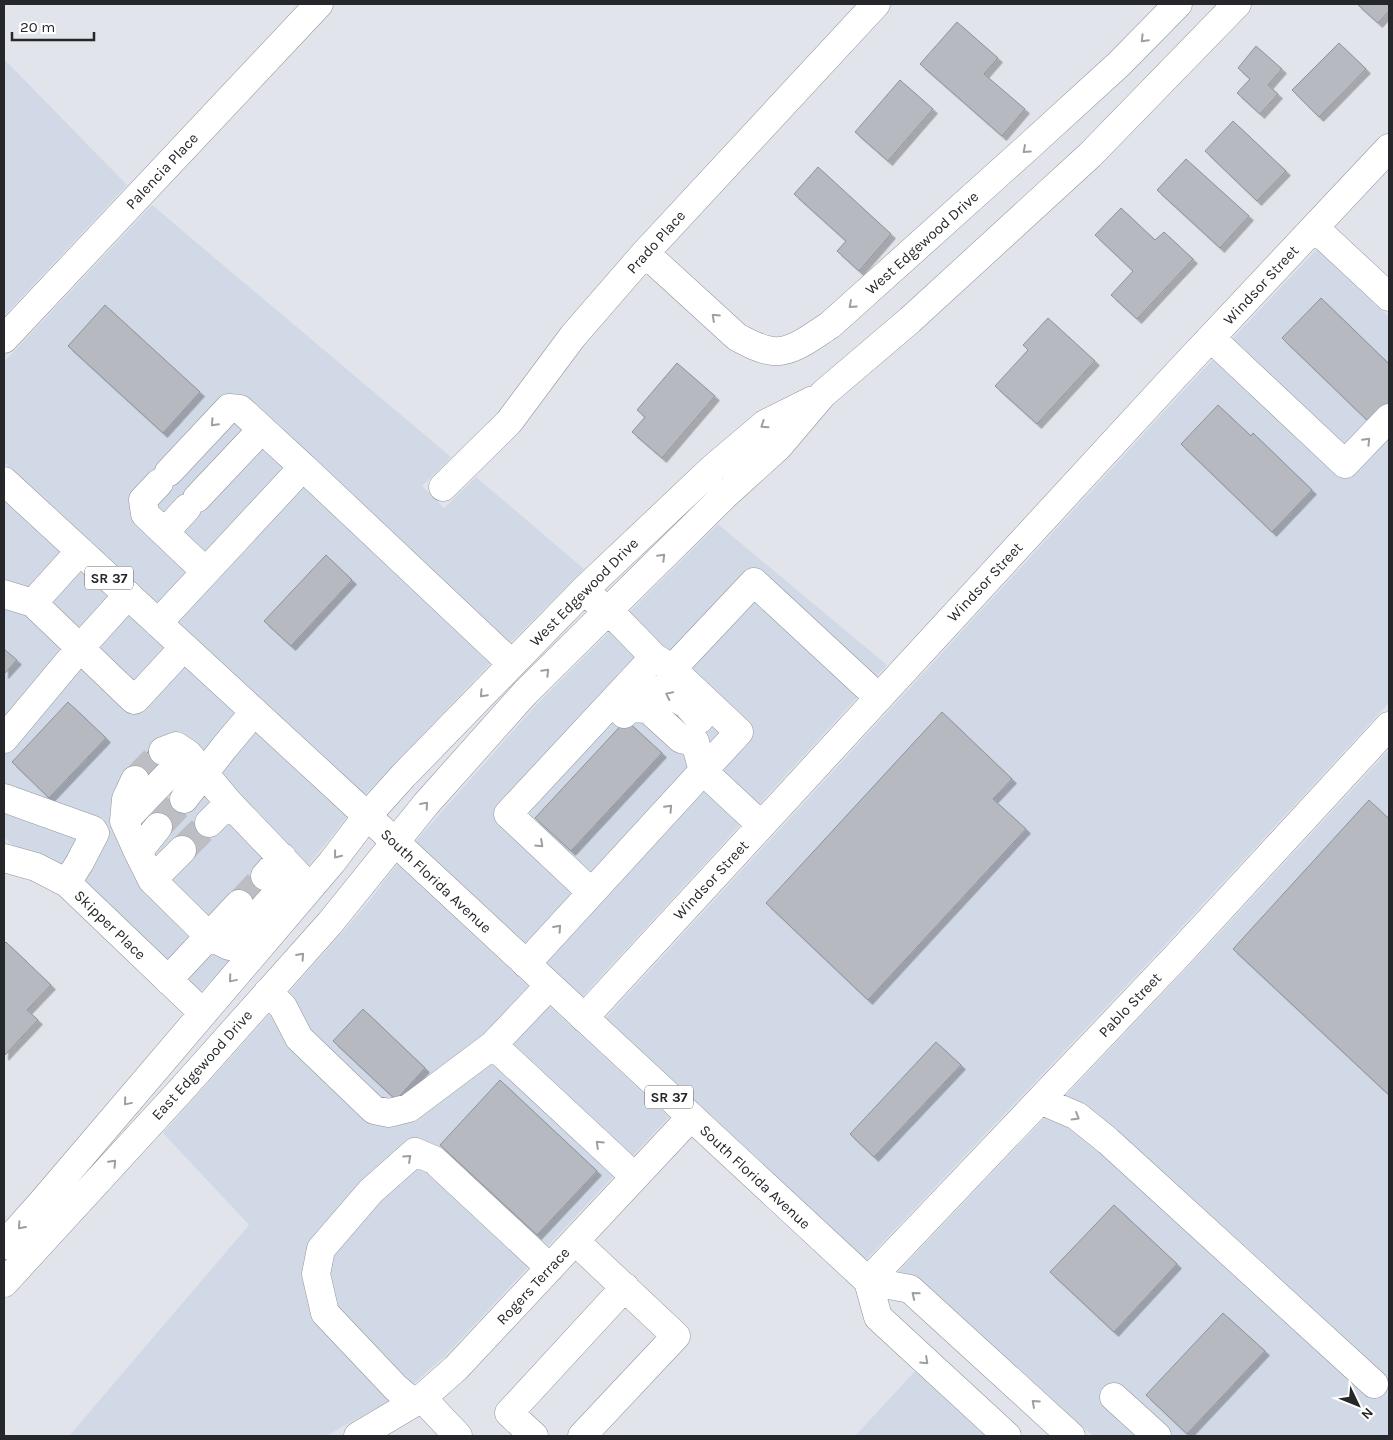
<svg xmlns="http://www.w3.org/2000/svg" width="1393" height="1440" font-family="Karla,sans-serif">
<style>
.built{fill:#d2d9e6}
.building{fill:#b6bac0;stroke:#8f9399;filter:url(#shadow)}
.lines{fill:none;stroke-linecap:round;stroke-linejoin:round}
.minor-tunnel{stroke:#bcbec4;stroke-width:28;stroke-dasharray:28 14;stroke-linecap:butt}
.minor-casing{stroke:#91949a;stroke-width:29}
.major-casing{stroke:#91949a;stroke-width:29}
.minor{stroke:#fff;stroke-width:28}
.major{stroke:#fff;stroke-width:28}
.oneway{stroke:#9d9e9f}
.labels{text-anchor:middle;dominant-baseline:central;stroke-width:4;stroke-linejoin:round;paint-order:stroke}
.shield{fill:#fff;stroke:#67686a;stroke-width:1}
.shield-label{font-size:14px;font-weight:bold;fill:#26272a}
.street-label{font-size:15px;fill:#26272a;stroke:#fff}
</style>
<defs>
<filter id="shadow"><feDropShadow dx="4.5" dy="4.5" stdDeviation="0" flood-color="#0004"/></filter>
</defs>
<rect width="100%" height="100%" fill="#e1e4eb"/>
<!-- built -->
<path class="built" d="M4,59L127,185L4,316Z
M152,205L451,457L422,486L444,508L476,477L584,569L501,652L365,795L4,462V362Z
M1317,249L1389,317V703L1164,946L866,1260L605,1019L1186,388Z
M4,500L347,817L232,960L201,991L71,874L20,852L4,837Z
M718,524L887,665L582,997L415,842L537,704Z
M1389,750V1436H1093L919,1279L911,1275L898,1272L1187,968Z
M397,864L669,1117L445,1356L412,1385L380,1406L326,1436H69L249,1225L163,1133L342,933L366,905Z
M915,1371L986,1436H855Z"/>
<!-- building -->
<path class="building" d="M1357,4H1389V11L1378,23Z
M957,22L998,58L984,74L1025,109L1002,136L920,64Z
M1339,43L1366,69L1319,117L1292,90Z
M1256,46L1282,69L1268,85L1278,94L1260,114L1237,93L1250,79L1238,68Z
M900,80L933,109L888,161L855,132Z
M1233,121L1286,171L1257,201L1205,151Z
M1186,159L1249,216L1220,248L1157,190Z
M818,167L891,234L859,271L837,251L846,241L794,194Z
M1121,208L1155,240L1164,232L1193,259L1137,319L1111,295L1133,271L1095,235Z
M1321,298L1389,364V406L1372,425L1282,338Z
M105,305L200,392L163,433L68,346Z
M1048,318L1095,361L1037,424L995,386L1028,350L1023,345Z
M677,363L715,396L662,458L632,432L645,417L637,410Z
M1218,405L1251,436L1253,433L1312,490L1272,532L1181,444Z
M326,555L352,580L291,646L264,621Z
M4,649L17,660L4,674Z
M68,702L106,738L49,798L12,762Z
M942,712L1012,779L993,799L1026,829L868,1000L766,903Z
M626,720L662,753L571,851L535,818Z
M155,744L173,760L146,790L128,774Z
M1369,800L1389,819V1095L1233,949Z
M6,942L51,985L27,1010L38,1020L4,1056V944Z
M363,1009L425,1068L396,1100L333,1041Z
M936,1042L961,1065L874,1157L850,1134Z
M500,1080L597,1171L537,1235L440,1145Z
M1114,1205L1177,1264L1114,1332L1050,1272Z
M1223,1313L1265,1351L1187,1434L1146,1395Z"/>
<g class="lines">
<!-- minor-tunnel -->
<path class="minor-tunnel" d="M135,780L163,751
M158,827L184,799
M182,850L209,823
M239,904L265,876"/>
<defs>
<path id="minor" d="M1315,228L1389,297
M645,253L737,337C748,343 761,350 773,351C793,353 814,335 830,325L1027,148L1119,64L1178,4
M1211,338L1345,464L1389,418
M4,339L319,4
M169,472L229,408L240,409L303,467
M159,483L143,500L145,514L205,571
M443,487L509,422L573,336L645,253L876,4
M197,498L262,429
M165,532L187,508
M4,594L33,603L134,700L136,699L184,647
M595,600L620,622L654,657L672,669L739,732L703,771L761,825
M33,603L80,551
M158,623L303,467L512,664
M672,669L754,582L879,698
M624,714L649,689L665,691L686,704L700,719
M4,739L80,648L128,595
M163,751L176,746L188,754L229,803L296,873
M135,780L126,799L124,821L138,852L152,880L209,936L168,980
M4,798L93,830L95,833L80,862L67,883
M184,799L223,749L254,712
M124,821L188,754
M209,823L229,803
M138,852L158,827
M4,858L36,867L67,883L203,1013
M265,876L282,857
M152,880L182,850
M591,892L508,814L654,657
M239,904L209,936L229,946L296,873L309,887
M526,964L703,771L695,742L681,739L648,709L629,708
M268,992L283,1007L299,1038L374,1110L389,1113L409,1108L493,1045L549,986
M584,1018L1174,377L1389,148
M493,1045L635,1177
M1040,1100L1077,1116L1108,1141L1374,1384
M575,1241L676,1336L582,1436
M4,1245L44,1200L332,862L367,816L403,776L584,590L713,468L765,424L813,400
M868,1281L1176,957L1389,726
M4,1283L182,1089L330,923L426,804L525,693L724,496L778,447L823,394L910,320L1090,155L1237,4
M1114,1397L1157,1436
M422,1398L458,1436
M414,1403L396,1388L325,1313L316,1274L321,1249L371,1191L415,1152L434,1160L550,1268
M358,1436L422,1398L456,1368L691,1117
M534,1436L509,1413L625,1287"/>
<path id="major" d="M4,481L337,788L868,1281L878,1317L1007,1436
M868,1281L910,1289L1071,1436"/>
</defs>
<!-- minor casing -->
<use href="#minor" class="minor-casing"/>
<!-- major casing -->
<use href="#major" class="major-casing"/>
<!-- minor -->
<use href="#minor" class="minor"/>
<!-- major -->
<use href="#major" class="major"/>
</g>
<!-- one-way arrows -->
<defs><path id="oneway-chevron" d="M-2-3.5L2.5 0L-2 3.5" fill="none" stroke-width="1.6" stroke-linecap="round" stroke-linejoin="round" transform="scale(1.25)"/></defs>
<g class="oneway">
<use href="#oneway-chevron" transform="translate(1144 39) rotate(134)"/>
<use href="#oneway-chevron" transform="translate(1026 150) rotate(138)"/>
<use href="#oneway-chevron" transform="translate(852 305) rotate(138)"/>
<use href="#oneway-chevron" transform="translate(715 317) rotate(-137)"/>
<use href="#oneway-chevron" transform="translate(214 423) rotate(133)"/>
<use href="#oneway-chevron" transform="translate(764 425) rotate(146)"/>
<use href="#oneway-chevron" transform="translate(1367 441) rotate(-46)"/>
<use href="#oneway-chevron" transform="translate(662 557) rotate(-45)"/>
<use href="#oneway-chevron" transform="translate(546 672) rotate(-45)"/>
<use href="#oneway-chevron" transform="translate(483 694) rotate(134)"/>
<use href="#oneway-chevron" transform="translate(669 695) rotate(-154)"/>
<use href="#oneway-chevron" transform="translate(425 805) rotate(-49)"/>
<use href="#oneway-chevron" transform="translate(669 808) rotate(-47)"/>
<use href="#oneway-chevron" transform="translate(540 844) rotate(43)"/>
<use href="#oneway-chevron" transform="translate(337 855) rotate(128)"/>
<use href="#oneway-chevron" transform="translate(558 928) rotate(-48)"/>
<use href="#oneway-chevron" transform="translate(301 956) rotate(-48)"/>
<use href="#oneway-chevron" transform="translate(232 979) rotate(130)"/>
<use href="#oneway-chevron" transform="translate(127 1102) rotate(130)"/>
<use href="#oneway-chevron" transform="translate(1076 1117) rotate(31)"/>
<use href="#oneway-chevron" transform="translate(599 1144) rotate(-137)"/>
<use href="#oneway-chevron" transform="translate(408 1158) rotate(-42)"/>
<use href="#oneway-chevron" transform="translate(113 1163) rotate(-47)"/>
<use href="#oneway-chevron" transform="translate(21 1226) rotate(132)"/>
<use href="#oneway-chevron" transform="translate(915 1295) rotate(-141)"/>
<use href="#oneway-chevron" transform="translate(925 1361) rotate(43)"/>
<use href="#oneway-chevron" transform="translate(1035 1403) rotate(-138)"/>
</g>
<g class="labels">
<!-- shield labels -->
<g class="shield">
<rect x="85" y="566.5" width="48" height="23" rx="4"/>
<rect x="645" y="1085.5" width="48" height="23" rx="4"/>
</g>
<g class="shield-label">
<text x="109" y="578">SR 37</text>
<text x="669" y="1097">SR 37</text>
</g>
<!-- street labels -->
<g class="street-label">
<text transform="translate(162 171) rotate(-47)">Palencia Place</text>
<text transform="translate(656 242) rotate(-48)">Prado Place</text>
<text transform="translate(922 243) rotate(-42)">West Edgewood Drive</text>
<text transform="translate(1261 285) rotate(-47)">Windsor Street</text>
<text transform="translate(985 582) rotate(-47)">Windsor Street</text>
<text transform="translate(584 592) rotate(-45)">West Edgewood Drive</text>
<text transform="translate(711 880) rotate(-47)">Windsor Street</text>
<text transform="translate(436 881) rotate(43)">South Florida Avenue</text>
<text transform="translate(110 925) rotate(44)">Skipper Place</text>
<text transform="translate(1130 1005) rotate(-46)">Pablo Street</text>
<text transform="translate(202 1065) rotate(-48)">East Edgewood Drive</text>
<text transform="translate(755 1177) rotate(43)">South Florida Avenue</text>
<text transform="translate(533 1286) rotate(-47)">Rogers Terrace</text>
</g>
</g>
<!-- border -->
<rect width="1393" height="1440" fill="none" stroke="#26272a" stroke-width="10"/>
<!-- north arrow -->
<g transform="translate(1358 1405) rotate(133)" stroke="#ffffff" stroke-width="4" paint-order="stroke">
<path d="M0-4L9 19L0 12L-9 19Z" fill="#26272a"/>
<text y="-8" font-size="14" font-weight="bold" text-anchor="middle" fill="#26272a">N</text>
</g>
<!-- scale -->
<path d="M12 32v8h82v-8" fill="none" stroke="#26272a" stroke-width="2.5"/>
<text x="20" y="32" font-size="15" fill="#26272a" stroke="#ffffff" stroke-width="4" paint-order="stroke">20 m</text>
</svg>
